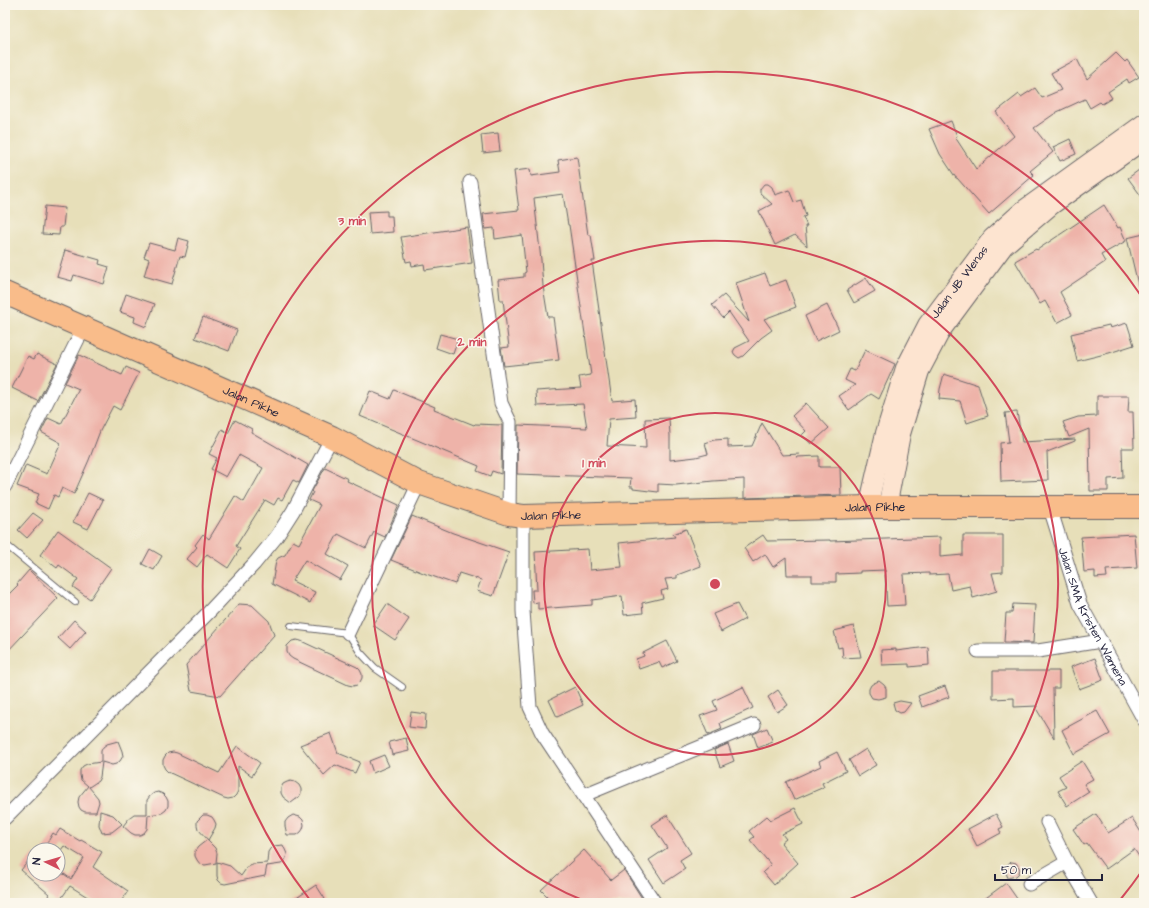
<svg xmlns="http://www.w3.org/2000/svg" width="1149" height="908" font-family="'Architects Daughter',sans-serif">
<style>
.building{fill:#eeb3a9}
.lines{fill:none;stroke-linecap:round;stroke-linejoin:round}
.service-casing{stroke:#676467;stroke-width:8}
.minor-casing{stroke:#676467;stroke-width:15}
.secondary-casing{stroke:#676467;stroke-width:20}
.trunk-casing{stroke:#676467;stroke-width:24}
.service{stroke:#fff;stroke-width:6}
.minor{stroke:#fff;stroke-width:13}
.secondary{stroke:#fde4d0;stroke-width:18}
.trunk{stroke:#f9bc8a;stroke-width:22}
.ring{fill:none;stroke:#d1495b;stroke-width:2}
.labels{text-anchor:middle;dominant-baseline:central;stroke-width:3;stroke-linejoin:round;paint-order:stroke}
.street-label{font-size:12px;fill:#22223b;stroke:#fbf7ec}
.centre{fill:#d1495b;stroke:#fbf7ec;stroke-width:2}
.ring-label{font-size:12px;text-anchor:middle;font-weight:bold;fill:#d1495b;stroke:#fbf7ec;stroke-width:3;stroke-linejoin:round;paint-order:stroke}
</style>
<rect width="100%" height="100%" fill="#fbf7ec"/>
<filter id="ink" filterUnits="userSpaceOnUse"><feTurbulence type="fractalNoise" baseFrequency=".025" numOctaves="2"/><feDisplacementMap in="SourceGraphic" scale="8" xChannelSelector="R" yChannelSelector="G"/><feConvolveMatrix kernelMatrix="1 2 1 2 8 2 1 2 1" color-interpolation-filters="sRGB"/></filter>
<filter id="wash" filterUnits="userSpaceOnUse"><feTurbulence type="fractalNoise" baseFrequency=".012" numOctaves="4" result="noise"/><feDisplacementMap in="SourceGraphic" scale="16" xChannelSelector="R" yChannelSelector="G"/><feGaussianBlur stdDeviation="0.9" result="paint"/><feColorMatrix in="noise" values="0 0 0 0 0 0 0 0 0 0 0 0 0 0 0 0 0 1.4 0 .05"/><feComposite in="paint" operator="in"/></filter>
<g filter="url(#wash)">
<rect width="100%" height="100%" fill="#e7dfb9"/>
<g id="blocks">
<!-- building -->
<path class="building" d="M1116,53L1125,62L1127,60L1139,77L1129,83L1127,79L1108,92L1112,98L1102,104L1100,102L1090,108L1085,99L1057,112L1034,128L1053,152L1030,171L1034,175L989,214L957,178H956L940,154L929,129L951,121L957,136L955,137L976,169L1014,136L996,112L1019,94L1021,97L1035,88L1042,98L1061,90L1051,73L1077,59L1087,79Z
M498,133L500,151L483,153L481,135Z
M1070,139L1076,154L1060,161L1053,147Z
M577,157L588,235H591L595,261H592L612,401L635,399L636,417L609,419L607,446L646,448L645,419L669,418L670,436V460L696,457L708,454L705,443L714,440L728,439V447L752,446L762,423L782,455L800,454L797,457L819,456V467H840L841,495L744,498V479L713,481L676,485L658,484V492L633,489V487H630L631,478L517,474L518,425L587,428L583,404L537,406L536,391L581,388L579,377L591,375L569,225H568L563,194L534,198L541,260L543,286L548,317H553L559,360L504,366L501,348L509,347L503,300H500L498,280L524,277V273L526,272L522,235L495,239L494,228L485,229L483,214L519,210L514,171L530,169L531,176L560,172L558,160Z
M1139,170L1144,177V200L1128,178Z
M764,184H768L772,187L775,195L789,190L794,202L801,200L806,216L803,217L807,226H805L807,246L795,235L775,245L759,211L772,204L760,193V189Z
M1104,205L1118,228L1120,227L1126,241L1101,255L1105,262L1060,292L1072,315L1057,323L1045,301L1040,304L1015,261L1036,249L1037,250Z
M45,206L65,208L63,227H60L59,235L42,234Z
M387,211V216H392L393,232L370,234L368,212Z
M467,227L472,263L425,270L424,264L412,266L411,261L406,262L401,237Z
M1144,234V292L1140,293L1127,238Z
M178,238L189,241L185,257L180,256L172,284L144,276L149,259L144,257L149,243L175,250Z
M65,250L100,260L99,264L109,267L104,284L74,275L72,281L57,277Z
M765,273L770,286L786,280L796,307L764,319L772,330L761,338L743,356L739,358L735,355L733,352L735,348L749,341L729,312L723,318L712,305L724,295L749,322L736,283Z
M866,278L875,291L854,303L847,290Z
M126,294L155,304L146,327L134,322L135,317L120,312Z
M827,305L839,330L816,341L805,316Z
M203,317L237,330L229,351L195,338Z
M1127,323L1134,345L1109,353L1077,361L1071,334L1109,325L1110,328Z
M440,334L458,339L453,354L436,348Z
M865,350L895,364L879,399L871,394L849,410L839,396L855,385L845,380L850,369L855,371Z
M37,354L57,364L38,401L12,388L28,356L34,359Z
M79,355L122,375L126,367L139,373L120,410L113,406L100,431L89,460L74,494L62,488L58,497L54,495L48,509L35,503L39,494L17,486L26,465L47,474L61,443L41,432L48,418L61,424L79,389L65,383Z
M944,374L978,385L988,416L967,423L960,401L939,399L940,389Z
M394,390L435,407L434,409L474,425L475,424L502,425L501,474L492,471L490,476L477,471L479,466L360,416L370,391L390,399Z
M1097,396H1129L1128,412H1133L1134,448H1122L1123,478L1108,479V491H1090L1089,429L1069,437L1063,422L1078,417L1097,416Z
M806,403L829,428L811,444L802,435L806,431L792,416Z
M1017,412L1022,442L1075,439V441L1047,452L1048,480L1001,482L1000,443L1009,442L1005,413Z
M235,420L252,429L251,432L308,465L299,483L293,480L282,500L278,498L274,505L265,500L236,546L240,549L228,568L207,554L197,567L187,559L197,547L195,545L203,534L209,539L235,496L244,502L263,468L239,455V457L238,456L226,477L211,469L217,458L209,454L222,429L228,433Z
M325,468L348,479L347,481L399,505L385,537L374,532L366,548L338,534L327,554L348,566L340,580L305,560L292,581L315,592L310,603L272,584L276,561L278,558L285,555L293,541L299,544L320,505L309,500L313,492L312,491Z
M88,493L103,500L88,529L73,522Z
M33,513L43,520L27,538L18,530Z
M412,516L453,533L509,552L493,596L477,591L481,580L459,573L455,584L426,574L391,560Z
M686,529L701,566L677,575V578L665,579L668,589L661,591L663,598L642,603L643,613L624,615L622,596L592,600V605L538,609V602L533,603L532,590H537L535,552L588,549L590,570L622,567L619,543L675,537L673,534Z
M58,530L111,568L90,599L73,587L78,579L59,565L57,568L40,555Z
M1134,534L1137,568L1106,570L1107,577L1095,578V571L1084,572L1081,537Z
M763,535L767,541L830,540V541L940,537V557L963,555V535H1003V572L992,573L997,591L973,598L970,586L951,590L948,574L929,575V573L903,574L905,605L887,606L885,570L860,571V573L836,574V582H812V575H787L786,558L773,567L765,554L753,562L744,548Z
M150,549L162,556L154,570L142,564Z
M29,570L58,598L5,654V628L9,623L5,619V598L18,585L17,584Z
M239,604L252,605L269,621L274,635L220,696L191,691L186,665Z
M387,604L409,619L395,640L373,625Z
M737,604L745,619L721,632L713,614Z
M1013,604L1035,605L1033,643L1004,642L1006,613H1012Z
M74,620L86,631L70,649L58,638Z
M854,626L861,657L843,658L842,647L838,648L834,631Z
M297,640L301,641L357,667L360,670L362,674V678L360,682L357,685L353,686L348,685L293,659L289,656L287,652V646L292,641Z
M667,641L677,661L662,668L659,662L639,669L636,659L644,656L643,653Z
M928,647L929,665L909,667V664L882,665L881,650L896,649V651Z
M1095,658L1103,680L1079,689L1071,667Z
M993,671H1059V688H1053L1054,738L1037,710V706L1014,707V698L993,699Z
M879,681L884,685L886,688V697L878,699L872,698L869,693V689L871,685L874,683Z
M945,686L949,697L922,707L918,696Z
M575,687L583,705L557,717L549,700Z
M743,687L753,708L720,723L722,729L708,735L700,716L717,710L713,701Z
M778,690L788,705L777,712L768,697Z
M900,701L911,703L904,712L900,713L895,710L893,703Z
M1097,711L1110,734L1074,754L1062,730Z
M411,712L426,714L425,729L409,727Z
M767,728L773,742L758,748L753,734Z
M331,733L338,753L360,762L355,773L335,765L324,775L300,745Z
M406,738L409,751L392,755L389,742Z
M118,741L122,751L123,756L120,761L116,764L112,765L102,762L100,777L98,781L89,787L98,798L99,802L96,812H85L81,810L79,807L78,802L79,797L88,786L81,780L80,775V770L83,766L87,764L101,762V751L103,747L107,744Z
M728,744L734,761L720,767L714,750Z
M237,746L260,763L252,776L238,766V791L236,795L233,798L228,799L224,798L168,772L165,769L163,765V760L165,756L168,753L173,752L177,753L219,773Z
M866,749L876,765L858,776L849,760Z
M837,752L846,771L822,783L824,787L794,800L786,782L821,766L819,761Z
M384,755L389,766L373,773L369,761Z
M1082,761L1093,779L1084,784L1089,792L1067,806L1058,791L1066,787L1059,776Z
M291,781L295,782L299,785L301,789V793L299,797L291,803L283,797L281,793V788L283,784L287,782Z
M158,792L163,794L166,797L168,801V806L166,810L162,813L148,815L147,829L144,833L140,835H135L131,833L123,826L130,817L134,814H147V800L150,796L154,793Z
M795,808L803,824L782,834L786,839L781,843L798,863L774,885L763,872L771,865L750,840L754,837L749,831L767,816L771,820Z
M100,811L113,815L122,824L112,832L102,833L99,825Z
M996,814L1003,827L999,829L1001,833L977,846L968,829Z
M1096,814L1108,833L1132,818L1144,837V864L1134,849L1106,869L1087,843L1084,845L1073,829Z
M203,815H207L212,817L214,820L216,824L215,828L208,840L198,829L197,825V821Z
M293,815L300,817L303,820L304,825L303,829L301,832L297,835H287L285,826V822L288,818Z
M667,815L691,853L680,860L685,869L664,883L649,860L667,848L652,825Z
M60,829L80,841L81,840L102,852L93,867L128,891L120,903H97L70,886L58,903L48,896L49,894L21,870L34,854V874H64L71,879L84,858L64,846L61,850H43L53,833L56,835Z
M207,840L215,848L217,853L216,863L205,865L200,864L197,860L195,856V851L198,847Z
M283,845L287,854L286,858L284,862L281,864L267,866V865L265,876L225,884L221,883L218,880L217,876V862L230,866L241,876L248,866L252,864L267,863L268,852L270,849L273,846Z
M584,850L611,880L624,870L645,903H541L548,897L541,890Z
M1012,862L1016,863L1020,869L1019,873L1016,876L1008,878L1005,870L1006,866L1009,863Z
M1006,883L1020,903H979Z
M316,885L325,899L319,903H289Z"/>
</g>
</g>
<g filter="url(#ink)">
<use href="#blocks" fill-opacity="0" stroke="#676467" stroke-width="1"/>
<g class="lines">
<defs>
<path id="service" d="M5,544L75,602
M291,626L348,633L360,652L375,668L402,687"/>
<g id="minor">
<path d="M470,182L501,403L510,422L509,514"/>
<path d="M5,486L84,327"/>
<path id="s1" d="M1050,508L1080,604L1144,720"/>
<path d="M523,516V611L530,707L542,733L655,903"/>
<path d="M348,633L419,483"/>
<path d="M978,651H1038L1101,641"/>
<path d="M584,795L754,725"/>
<path d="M5,818L209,612L254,564L277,536L293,511L332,437"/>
<path d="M1047,822L1067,862L1091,903"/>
<path d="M1029,884L1067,862"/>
</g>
<g id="secondary">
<path id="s2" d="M868,507L885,433L905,368L927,325L992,238L1023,210L1144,123"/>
<path d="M887,508L901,434L920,371L941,331L1004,246L1052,205L1144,140"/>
</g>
<g id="trunk">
<path id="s3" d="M5,293L332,437L419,483L509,514L523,516L868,507H1144"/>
</g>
</defs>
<!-- service casing -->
<use href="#service" class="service-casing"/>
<!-- minor casing -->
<use href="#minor" class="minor-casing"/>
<!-- secondary casing -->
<use href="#secondary" class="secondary-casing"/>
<!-- trunk casing -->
<use href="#trunk" class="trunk-casing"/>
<!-- service -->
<use href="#service" class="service"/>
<!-- minor -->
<use href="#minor" class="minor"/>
<!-- secondary -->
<use href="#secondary" class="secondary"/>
<!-- trunk -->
<use href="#trunk" class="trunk"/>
</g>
</g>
<!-- distance rings -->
<g class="ring">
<circle cx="715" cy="584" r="171"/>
<path d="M587 902A343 343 0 1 1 843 902"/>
<path d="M1144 868A514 514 0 0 1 1120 900M310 900A514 514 0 1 1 1144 300"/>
</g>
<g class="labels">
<!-- street labels -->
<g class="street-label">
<text stroke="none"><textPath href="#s2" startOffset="246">Jalan JB Wenas</textPath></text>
<text stroke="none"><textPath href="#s3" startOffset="269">Jalan Pikhe</textPath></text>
<text stroke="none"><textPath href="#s3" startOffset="917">Jalan Pikhe</textPath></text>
<text stroke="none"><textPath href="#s3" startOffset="593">Jalan Pikhe</textPath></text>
<text stroke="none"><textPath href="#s1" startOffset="117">Jalan SMA Kristen Wamena</textPath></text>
</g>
</g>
<circle cx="715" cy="584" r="6" class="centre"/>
<g class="ring-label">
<text x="352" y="225">3 min</text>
<text x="472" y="346">2 min</text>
<text x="594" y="467">1 min</text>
</g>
<!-- margin -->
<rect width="1149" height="908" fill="none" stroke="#fbf7ec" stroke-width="20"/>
<!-- north arrow -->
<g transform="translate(46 862) rotate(275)"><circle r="19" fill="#fbf7ec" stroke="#a4a2a5"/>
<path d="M0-3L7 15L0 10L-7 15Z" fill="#d1495b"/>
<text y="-6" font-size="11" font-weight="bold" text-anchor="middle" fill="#22223b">N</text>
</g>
<!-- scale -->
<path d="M995 874v6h107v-6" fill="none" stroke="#22223b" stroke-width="2"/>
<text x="1001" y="874" font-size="12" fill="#22223b" stroke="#fbf7ec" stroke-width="3" paint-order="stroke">50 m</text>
</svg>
